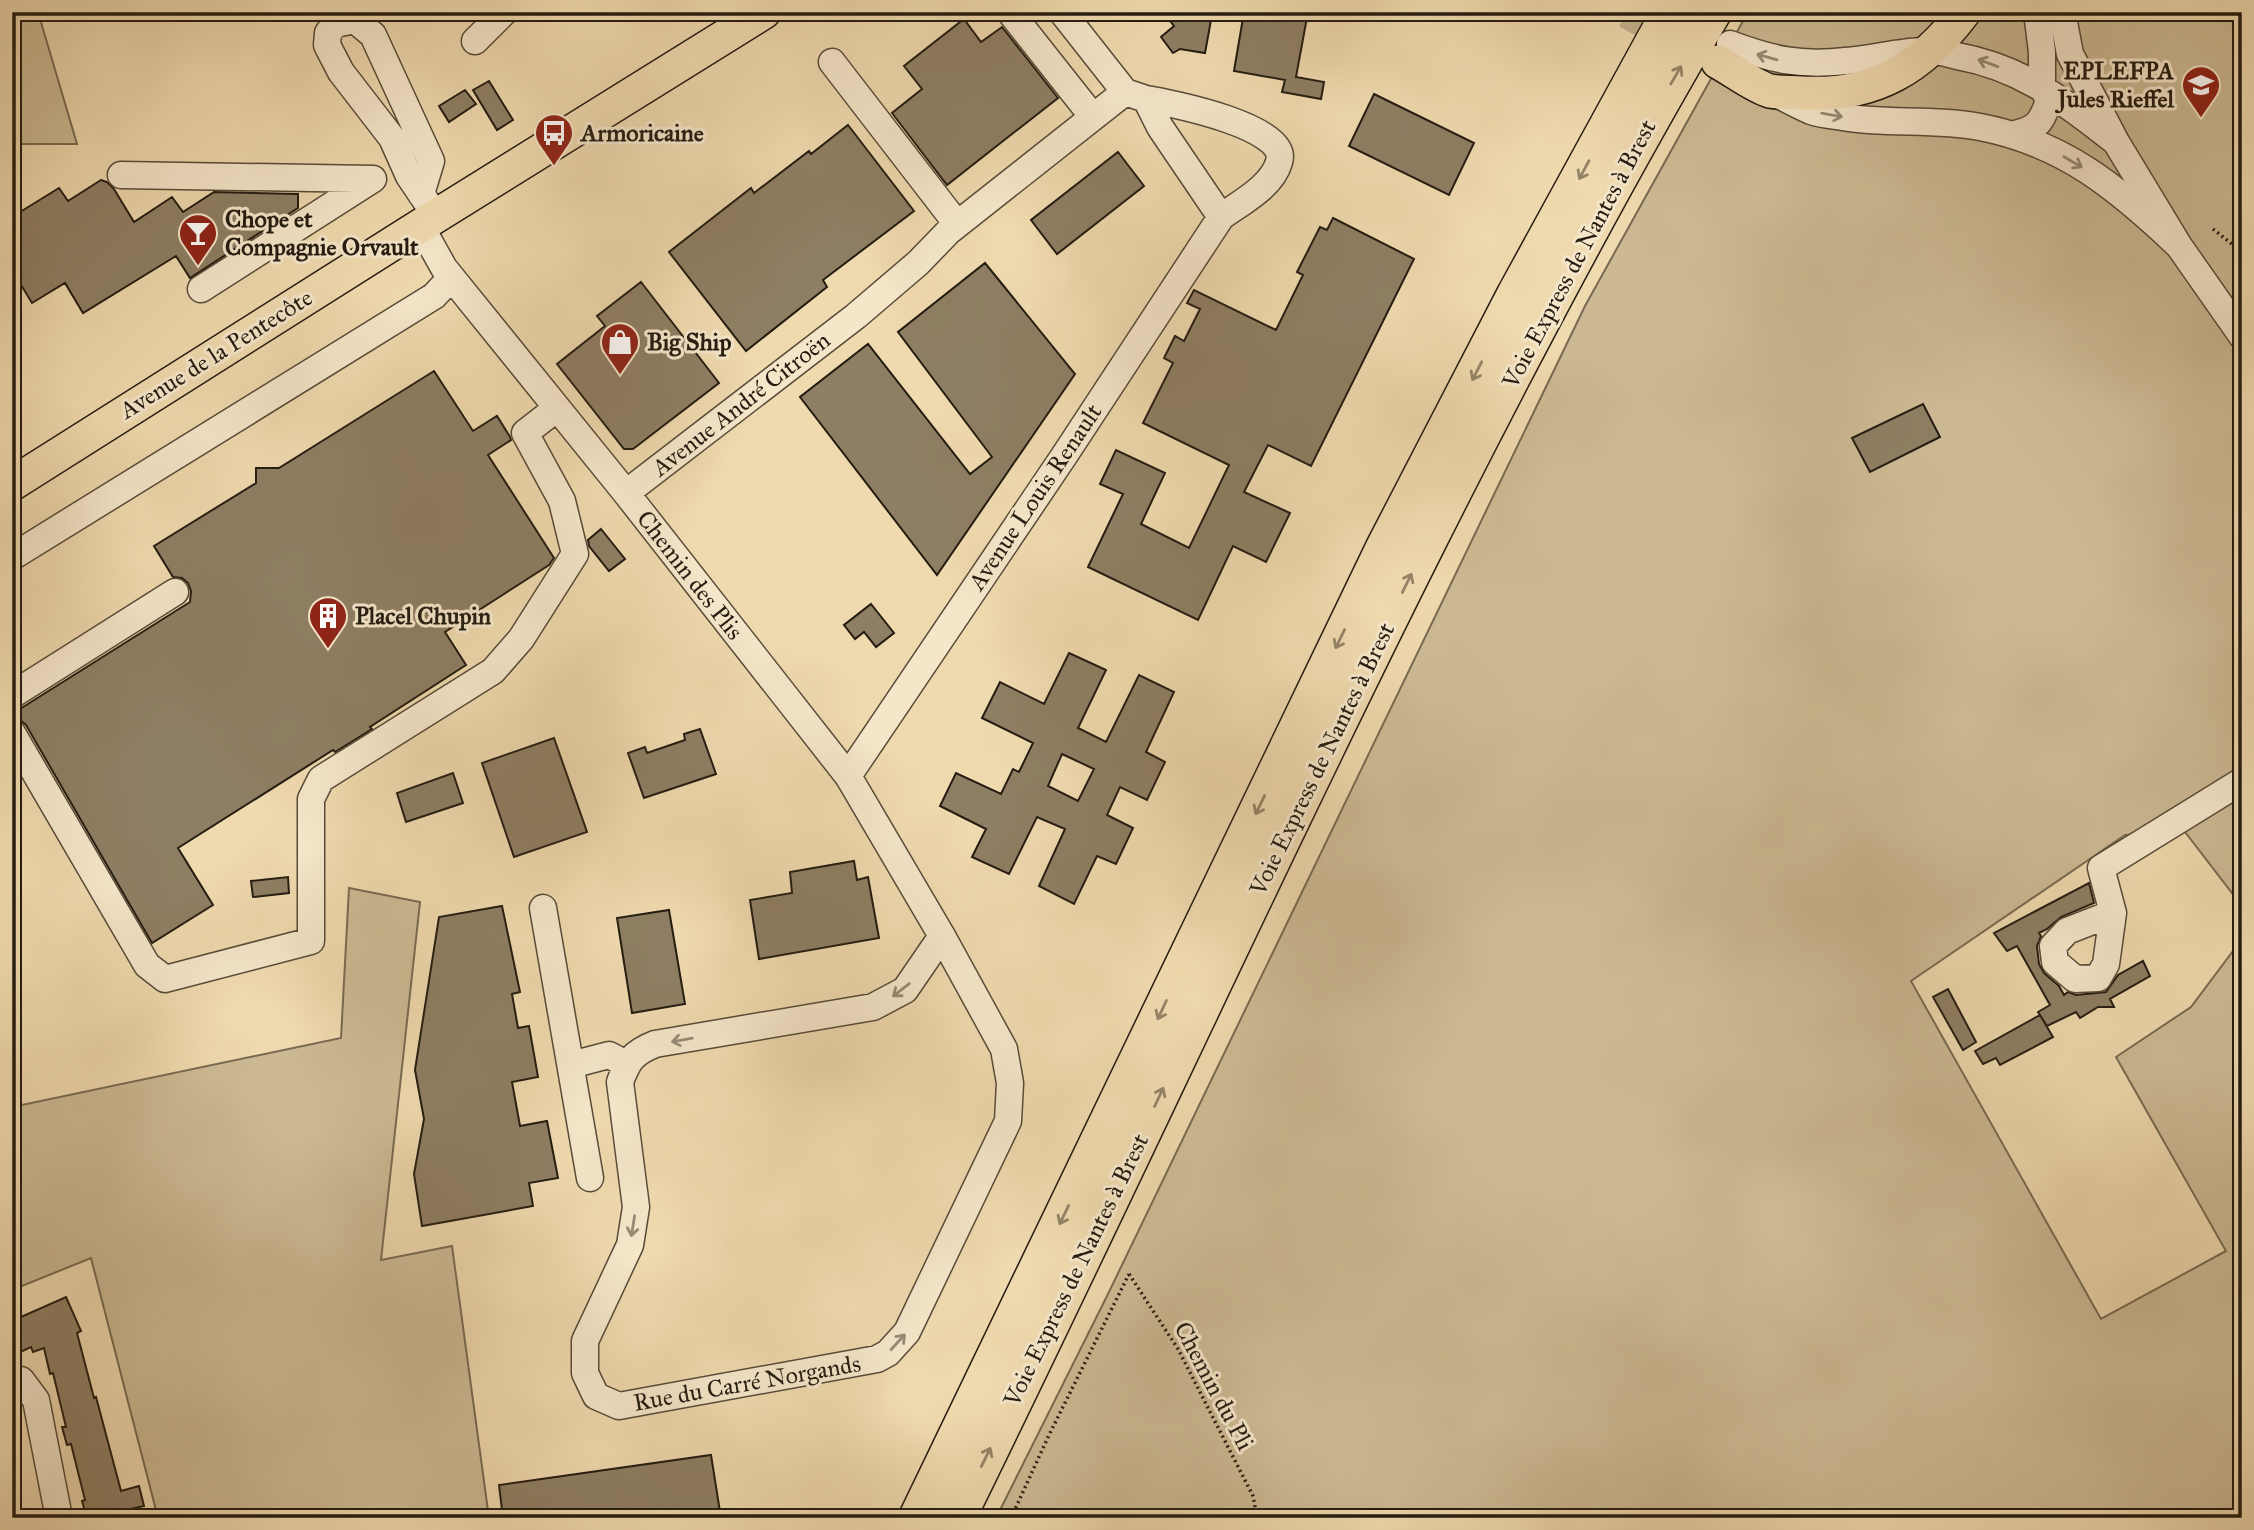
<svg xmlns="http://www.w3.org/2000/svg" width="2254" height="1530" font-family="'IM FELL Great Primer',serif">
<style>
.green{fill:#ccb993;stroke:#786a52;stroke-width:2}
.building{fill:#8e7e63;stroke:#241c11;stroke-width:2;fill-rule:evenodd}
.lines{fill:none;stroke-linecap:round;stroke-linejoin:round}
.major-tunnel{stroke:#c6b38f;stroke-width:33;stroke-dasharray:33 17;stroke-linecap:butt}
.minor-casing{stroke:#574b38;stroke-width:29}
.major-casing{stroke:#241c11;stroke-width:36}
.highway-casing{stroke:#241c11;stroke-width:41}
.path{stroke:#241c11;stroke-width:3.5;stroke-dasharray:2 3.5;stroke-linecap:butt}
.minor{stroke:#f5e6ca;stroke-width:26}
.major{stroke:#efd9ae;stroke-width:33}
.highway{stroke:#efd9ae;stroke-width:38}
.oneway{stroke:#978b77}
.oneway2{stroke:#948467}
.labels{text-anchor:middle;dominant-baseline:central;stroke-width:6;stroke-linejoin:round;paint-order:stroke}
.poi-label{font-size:24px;font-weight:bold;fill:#241c11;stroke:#f5e6ca;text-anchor:start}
.street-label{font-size:24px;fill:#241c11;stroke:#f5e6ca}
</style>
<rect width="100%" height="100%" fill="#efd9ae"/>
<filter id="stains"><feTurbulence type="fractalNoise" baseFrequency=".00286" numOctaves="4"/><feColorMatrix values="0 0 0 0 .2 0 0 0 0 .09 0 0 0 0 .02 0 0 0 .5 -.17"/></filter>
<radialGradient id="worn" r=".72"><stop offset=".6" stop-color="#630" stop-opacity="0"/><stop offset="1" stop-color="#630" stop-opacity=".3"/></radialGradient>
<!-- green -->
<path class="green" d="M12,12H38L77,144H12Z
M1748,12H2242V357L2234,366L2242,378V906L2185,832L2125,835L1911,981L2101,1319L2226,1251L2116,1057L2191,1007L2242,939V1518H996L1107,1296L1585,306Z
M349,888L420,902L381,1260L452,1246L489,1518H158L91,1258L12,1290V1107L341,1038Z"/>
<!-- building -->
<path class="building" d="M1163,12H1205L1211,20L1205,53L1180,49L1173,53L1161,37L1174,26Z
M1244,12H1308L1296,77L1324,82L1321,99L1282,92L1285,80L1234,71Z
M964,19L981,42L1002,27L1058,98L947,185L892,113L922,89L904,66Z
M489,81L513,120L497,130L473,90Z
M465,90L476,104L449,122L439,106Z
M1374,94L1474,143L1449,195L1349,146Z
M848,125L914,211L823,280L827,287L746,351L669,252L751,188L754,193L809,151L811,154Z
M1118,152L1144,186L1057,254L1031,220Z
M101,180L107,182L114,189L134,222L172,197L183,212L214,192L298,194V208L190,278L176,256L83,313L65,283L32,303L12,270V217L59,188L68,201Z
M1333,218L1414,259L1311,466L1268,445L1244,492L1290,513L1266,562L1233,546L1198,620L1088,567L1123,494L1100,484L1116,450L1165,473L1141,524L1189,548L1229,465L1143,423L1173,363L1164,358L1175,336L1184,341L1200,309L1187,303L1194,290L1276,330L1303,275L1297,272L1320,227L1327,230Z
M985,263L1075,374L937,575L800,397L868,344L970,474L992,457L898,332Z
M641,282L719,383L633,449H624L557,364L605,326L597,316Z
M434,371L473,431L497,416L510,437L511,440L488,455L554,558L549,565L445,632L466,665L370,727L372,729L335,752L333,750L178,848L213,905L152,943L26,725L20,720L12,717V714L190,602L191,591L188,583L182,578L173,577L154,546L256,483V468H279Z
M1923,404L1940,437L1870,472L1852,438Z
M601,529L625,559L609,571L589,546L588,540Z
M871,604L894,633L876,647L864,632L855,639L844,625Z
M1069,653L1106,670L1078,728L1106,742L1139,675L1174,692L1146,752L1165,762L1147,800L1120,787L1107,815L1133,828L1116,864L1097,856L1074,904L1039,886L1065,829L1037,817L1009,874L972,857L986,829L940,806L956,773L1001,794L1013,769L1019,772L1033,743L982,718L1000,682L1044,704ZM1062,754L1094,769L1078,801L1048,786Z
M700,729L716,774L644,798L628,753L645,747L647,753L685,740L684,734Z
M554,738L587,832L514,857L482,763Z
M453,773L463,803L406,822L397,793Z
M854,861L857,880L868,877L879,938L759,959L750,900L792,893L790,872Z
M288,877L289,893L253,897L251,881Z
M2089,883L2094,903L2061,917L2047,929L2039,933L2041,936L2037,946L2039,964L2044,973L2059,986L2064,995L2068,992L2076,995L2106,992L2118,975L2143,961L2150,976L2110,999L2114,1007H2098L2080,1018L2076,1012L2047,1026L2038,1012L2050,1005L2017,946L2007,951L1994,933Z
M502,906L520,992L512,994L518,1028L529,1026L538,1077L512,1082L520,1126L547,1121L558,1178L529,1183L533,1206L422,1226L414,1174L424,1119L415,1070L439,917Z
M669,910L685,1004L632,1013L617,918Z
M1948,989L1976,1042L1963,1050L1933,997Z
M2040,1015L2053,1037L2000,1065L1996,1058L1983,1064L1975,1051Z
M66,1297L81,1331L77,1333L94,1398L96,1397L121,1491L139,1486L144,1506L126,1510L127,1515L117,1518H87L82,1501L85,1500L71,1444L67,1445L62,1427H66L53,1373L50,1374L44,1348L33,1352L31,1347L16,1354L12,1345V1321Z
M711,1455L721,1518H503L499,1485Z"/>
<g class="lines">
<!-- major-tunnel -->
<path class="major-tunnel" d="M1627,12L1684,43"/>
<defs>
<path id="minor" d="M1010,12L1093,117
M1062,12L1125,92
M2062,12L2070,54L2116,142L2179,246L2242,336
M475,41L504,12
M1730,44C1773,60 1800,66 1846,61C1874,59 1902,50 1931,51C1940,51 1949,54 1957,56C2024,68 2064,102 2116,142
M832,62L957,224
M1777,94C1788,100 1799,106 1811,111C1819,114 1828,115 1837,116C1884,125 1933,118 1980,127C2064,143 2119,189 2179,246
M2011,135C2036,129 2041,125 2049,100L2042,87V52L2037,12
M121,175L372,179
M421,194L431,161L373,35L355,20L335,24L328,33L327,45L341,72L392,138L409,176L436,216
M420,225L444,268L626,493L848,776L942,936L1004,1049L1010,1083L1008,1121L907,1332L888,1353L877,1359L619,1406L596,1396L585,1373V1341L630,1245L636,1207L620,1082C628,1060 633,1053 655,1044L873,1007L905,990L942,936
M201,289L373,179
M626,493L856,316L918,263L949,231L1125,92L1146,99
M12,557L434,296L451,278
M12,695L175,592
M12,733L147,965L165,979L311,941V799L321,779L493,671L521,639L575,554L562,501L525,433L557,408
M848,776L1064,456L1221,217C1240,203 1272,187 1279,162C1291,127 1171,103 1146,99L1160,127L1221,217
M543,908L590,1178
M2113,913L2067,931L2053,946L2055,962L2075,979L2098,978L2106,964L2113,913L2101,868L2242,781
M571,1065L609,1055L626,1064
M12,1384L21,1380L36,1400L59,1518"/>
<path id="major" d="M1718,62C1733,70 1755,87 1770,91C1780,93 1792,92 1803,93C1874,97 1922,68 1964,12
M12,484L436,216L764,12"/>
<path id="highway" d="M918,1518L1385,548L1516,295L1671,12
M956,1518C1204,1014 1428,497 1712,12"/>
</defs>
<!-- minor casing -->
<use href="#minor" class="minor-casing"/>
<!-- major casing -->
<use href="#major" class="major-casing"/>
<!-- highway casing -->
<use href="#highway" class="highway-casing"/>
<!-- path -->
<path class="path" d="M2213,229L2242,252
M1129,1274L1178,1349L1253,1496L1256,1512L1261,1518
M1011,1518L1049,1435L1129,1274"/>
<!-- minor -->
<use href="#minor" class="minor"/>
<!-- major -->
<use href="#major" class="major"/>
<!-- highway -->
<use href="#highway" class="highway"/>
</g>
<!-- one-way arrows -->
<defs><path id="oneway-shaft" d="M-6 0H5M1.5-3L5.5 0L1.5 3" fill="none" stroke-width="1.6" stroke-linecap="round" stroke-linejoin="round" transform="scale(1.75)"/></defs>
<g class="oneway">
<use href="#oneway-shaft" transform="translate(1767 57) rotate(-164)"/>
<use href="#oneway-shaft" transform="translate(1988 63) rotate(-160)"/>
<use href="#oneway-shaft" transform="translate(1832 115) rotate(10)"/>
<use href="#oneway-shaft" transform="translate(2073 162) rotate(30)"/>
<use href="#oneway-shaft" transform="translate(901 990) rotate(142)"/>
<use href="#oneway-shaft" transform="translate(682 1040) rotate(170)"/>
<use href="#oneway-shaft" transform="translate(633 1226) rotate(99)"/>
<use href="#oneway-shaft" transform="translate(898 1342) rotate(-48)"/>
</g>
<g class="oneway2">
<use href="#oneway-shaft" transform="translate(1676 75) rotate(-60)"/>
<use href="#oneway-shaft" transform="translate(1584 170) rotate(118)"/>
<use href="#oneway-shaft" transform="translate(1477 371) rotate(117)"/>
<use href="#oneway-shaft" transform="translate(1407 583) rotate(-64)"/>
<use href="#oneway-shaft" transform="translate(1340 639) rotate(116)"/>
<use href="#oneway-shaft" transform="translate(1260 805) rotate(116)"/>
<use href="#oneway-shaft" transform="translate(1162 1010) rotate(115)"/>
<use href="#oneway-shaft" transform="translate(1159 1097) rotate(-65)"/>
<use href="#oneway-shaft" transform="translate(1064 1215) rotate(116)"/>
<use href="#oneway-shaft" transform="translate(986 1457) rotate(-64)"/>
</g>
<!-- icons -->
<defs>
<symbol id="school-pin" viewBox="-11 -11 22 30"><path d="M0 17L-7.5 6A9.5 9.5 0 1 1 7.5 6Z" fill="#8f2418" stroke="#f5e6ca"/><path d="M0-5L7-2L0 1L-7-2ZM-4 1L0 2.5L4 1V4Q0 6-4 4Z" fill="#fff"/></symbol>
<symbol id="bus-pin" viewBox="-11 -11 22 30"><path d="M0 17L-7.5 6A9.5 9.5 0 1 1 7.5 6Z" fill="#8f2418" stroke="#f5e6ca"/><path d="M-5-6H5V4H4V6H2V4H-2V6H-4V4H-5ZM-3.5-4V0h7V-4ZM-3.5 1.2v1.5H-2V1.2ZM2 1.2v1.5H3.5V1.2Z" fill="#fff"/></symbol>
<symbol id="bar-pin" viewBox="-11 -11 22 30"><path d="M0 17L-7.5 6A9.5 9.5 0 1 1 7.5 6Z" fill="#8f2418" stroke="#f5e6ca"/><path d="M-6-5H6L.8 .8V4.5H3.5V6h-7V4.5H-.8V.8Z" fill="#fff"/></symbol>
<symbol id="shop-pin" viewBox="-11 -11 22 30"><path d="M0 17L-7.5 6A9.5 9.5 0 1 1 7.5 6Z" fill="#8f2418" stroke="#f5e6ca"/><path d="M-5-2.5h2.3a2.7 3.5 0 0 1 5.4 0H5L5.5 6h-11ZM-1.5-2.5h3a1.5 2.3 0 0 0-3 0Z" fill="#fff"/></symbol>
<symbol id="building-pin" viewBox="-11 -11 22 30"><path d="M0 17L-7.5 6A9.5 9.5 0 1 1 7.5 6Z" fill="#8f2418" stroke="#f5e6ca"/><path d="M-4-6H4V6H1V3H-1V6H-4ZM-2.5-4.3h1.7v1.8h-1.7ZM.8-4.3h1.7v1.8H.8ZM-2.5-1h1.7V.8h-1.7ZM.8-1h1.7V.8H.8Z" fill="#fff"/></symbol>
</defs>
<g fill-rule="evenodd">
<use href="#school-pin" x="2179" y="63" width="44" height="60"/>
<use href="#bus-pin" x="532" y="111" width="44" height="60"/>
<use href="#bar-pin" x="176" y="211" width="44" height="60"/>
<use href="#shop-pin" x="598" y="320" width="44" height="60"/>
<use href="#building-pin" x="306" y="594" width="44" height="60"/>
</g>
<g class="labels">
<!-- poi labels -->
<g class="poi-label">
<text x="2174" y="71" text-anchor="end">EPLEFPA<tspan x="2174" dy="28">Jules Rieffel</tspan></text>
<text x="581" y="133">Armoricaine</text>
<text x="225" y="219">Chope et<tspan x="225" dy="28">Compagnie Orvault</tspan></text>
<text x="647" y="342">Big Ship</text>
<text x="355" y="616">Placel Chupin</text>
</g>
<!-- street labels -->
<g class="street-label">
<text transform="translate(1579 254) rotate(-62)">Voie Express de Nantes à Brest</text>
<text transform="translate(216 354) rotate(-32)">Avenue de la Pentecôte</text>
<text transform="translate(741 404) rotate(-38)">Avenue André Citroën</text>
<text transform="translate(1035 497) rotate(-56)">Avenue Louis Renault</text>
<text transform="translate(690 575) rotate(52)">Chemin des Plis</text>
<text transform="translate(1322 759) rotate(-64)">Voie Express de Nantes à Brest</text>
<text transform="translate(1076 1270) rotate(-64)">Voie Express de Nantes à Brest</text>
<text transform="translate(747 1383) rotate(-10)">Rue du Carré Norgands</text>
<text transform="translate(1214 1386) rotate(62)">Chemin du Pli</text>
</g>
</g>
<!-- margin -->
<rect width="2254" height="1530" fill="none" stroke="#efd9ae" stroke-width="42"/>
<rect x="14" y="14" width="2226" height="1502" fill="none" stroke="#241c11" stroke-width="3.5"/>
<rect x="21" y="21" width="2212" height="1488" fill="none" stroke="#241c11" stroke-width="2"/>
<rect width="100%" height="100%" filter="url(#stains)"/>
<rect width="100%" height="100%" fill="url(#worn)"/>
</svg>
